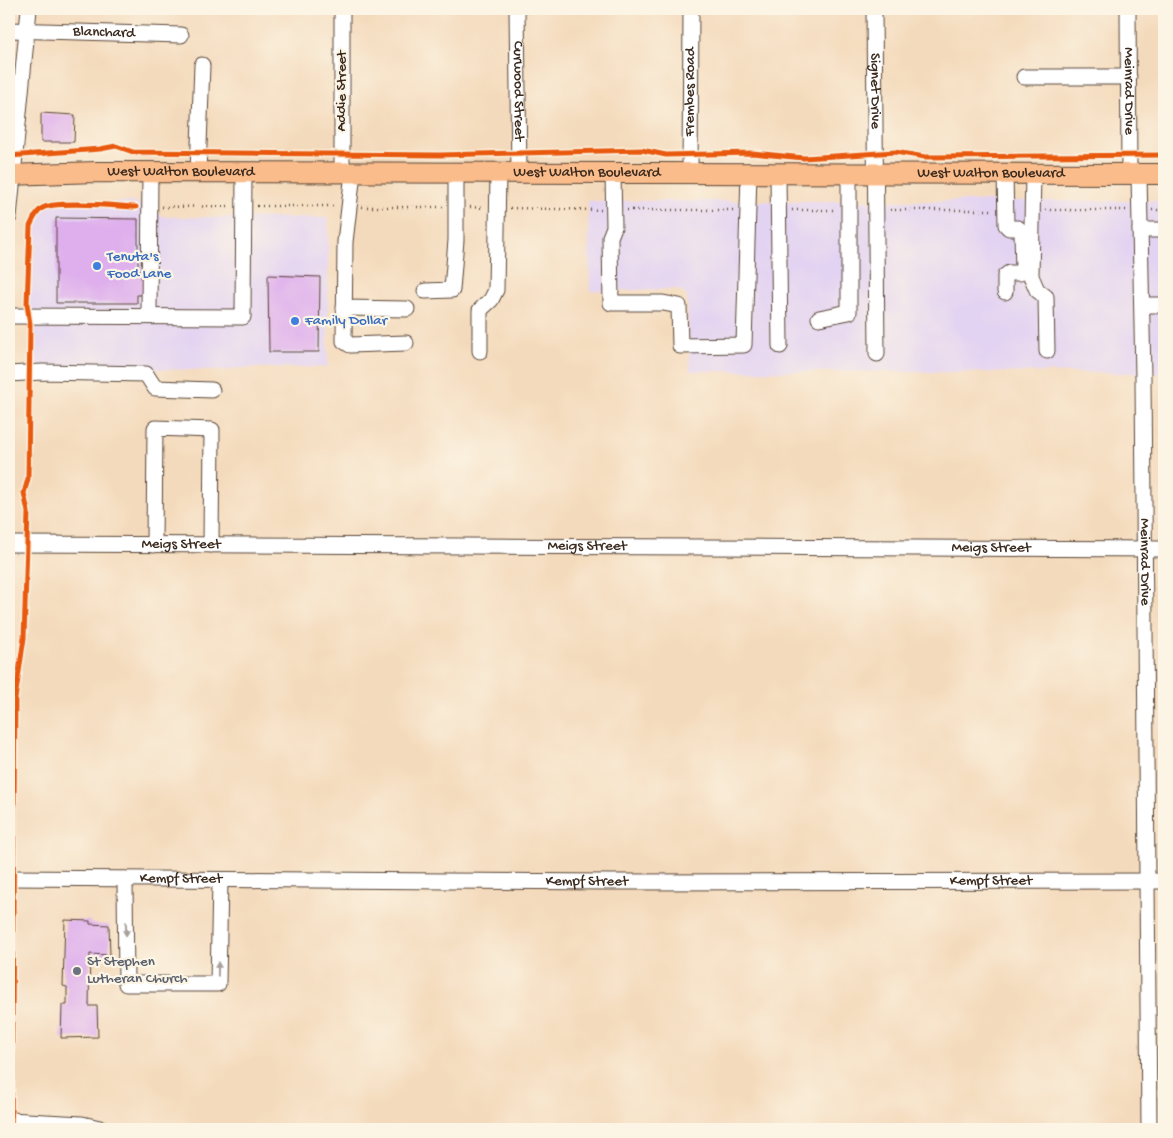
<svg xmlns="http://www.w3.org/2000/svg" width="1173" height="1138" font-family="'Gochi Hand',sans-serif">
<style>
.built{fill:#e3d3f2}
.building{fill:#deaeed}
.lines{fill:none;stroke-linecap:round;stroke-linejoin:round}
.minor-casing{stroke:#574436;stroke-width:17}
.major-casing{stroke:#574436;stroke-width:22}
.path{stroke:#574436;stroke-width:2.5;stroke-dasharray:1 4;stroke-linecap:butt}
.minor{stroke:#fff;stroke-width:15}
.major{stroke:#fabc8b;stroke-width:20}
.cycleway-casing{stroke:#fcf5e5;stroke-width:8}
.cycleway{stroke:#e8590c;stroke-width:5}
.oneway{fill:#a79f9a}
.shop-dot{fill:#3f7fe0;stroke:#fcf5e5;stroke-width:2}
.worship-dot{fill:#6b7280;stroke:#fcf5e5;stroke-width:2}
.labels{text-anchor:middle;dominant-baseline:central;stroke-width:4.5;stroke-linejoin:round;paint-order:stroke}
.street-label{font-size:15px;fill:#3b2a1e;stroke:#fcf5e5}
.shop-label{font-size:15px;fill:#366cbe;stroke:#fcf5e5;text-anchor:start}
.worship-label{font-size:15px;fill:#5b616d;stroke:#fcf5e5;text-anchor:start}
</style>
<rect width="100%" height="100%" fill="#fcf5e5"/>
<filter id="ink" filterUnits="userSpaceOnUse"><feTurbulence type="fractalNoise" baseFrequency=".02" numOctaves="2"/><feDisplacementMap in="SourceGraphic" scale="10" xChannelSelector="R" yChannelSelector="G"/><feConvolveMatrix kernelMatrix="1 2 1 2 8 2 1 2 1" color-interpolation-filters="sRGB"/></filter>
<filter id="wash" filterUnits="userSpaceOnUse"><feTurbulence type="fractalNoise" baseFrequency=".0096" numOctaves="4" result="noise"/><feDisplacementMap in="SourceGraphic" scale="20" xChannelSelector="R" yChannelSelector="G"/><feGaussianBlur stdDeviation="1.12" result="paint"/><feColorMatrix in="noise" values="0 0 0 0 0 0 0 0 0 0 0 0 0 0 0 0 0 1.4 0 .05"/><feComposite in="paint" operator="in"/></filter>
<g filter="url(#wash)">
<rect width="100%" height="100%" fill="#f4dabc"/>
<!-- built -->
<path class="built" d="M588,201H1164V373L690,371L687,296L678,289L590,291Z
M135,202L165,217L328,218V367L236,368L231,370L36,368L28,298L31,225L34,216L40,208L50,203Z"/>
<g id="blocks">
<!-- building -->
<path class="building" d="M41,113L75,115L74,142H41Z
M56,218L138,219V271H147L146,295H137V303H56Z
M268,275L320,277L319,352H269Z
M65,920L90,921V924L109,925L110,955L90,954L89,1006H97L98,1037L61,1038L62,1005H67V987L63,986Z"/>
</g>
</g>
<g filter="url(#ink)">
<use href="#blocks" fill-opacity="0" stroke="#574436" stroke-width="1"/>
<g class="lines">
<defs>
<g id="minor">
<path id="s1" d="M517,9L519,174"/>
<path id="s2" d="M874,9L877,354"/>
<path id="s3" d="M1128,9L1129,174"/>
<path id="s4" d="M9,30L181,35"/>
<path d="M1024,77H1129"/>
<path d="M198,172L202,65"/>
<path d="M342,173V9"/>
<path d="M353,173L345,242L344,341L350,345L406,343"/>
<path d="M778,173L780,346"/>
<path d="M613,174L614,227L610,237L611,303H663L679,306L680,346L744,345L749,173"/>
<path id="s5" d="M690,174L691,9"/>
<path d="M1033,174L1031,276L1037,290L1046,297L1047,351"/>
<path id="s6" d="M1139,174L1143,377L1149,1129"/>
<path d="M9,217L29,9"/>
<path d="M1140,230H1164"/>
<path d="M425,291L452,290L456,240V174"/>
<path d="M1005,292V276L1009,273H1020L1023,271L1022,232L1018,228H1009L1006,225L1005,174"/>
<path d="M1142,305H1164"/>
<path d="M344,308L407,309"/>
<path d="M9,316L243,317L244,172"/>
<path d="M149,316L150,172"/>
<path d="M819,318L849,312V174"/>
<path d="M480,351V310L491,300L496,290L498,174"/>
<path d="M9,374L42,372L146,374L155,388L212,390"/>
<path id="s7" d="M9,544L1164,549"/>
<path d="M154,545L155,428L212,430L211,545"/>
<path id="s8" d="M9,878L609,882L1164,881"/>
<path d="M125,880L126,984H218L220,880"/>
<path d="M9,1120L82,1124L104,1129"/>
</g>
<g id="major">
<path id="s9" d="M9,175L96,172L1164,174"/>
</g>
</defs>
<!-- minor casing -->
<use href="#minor" class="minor-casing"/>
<!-- major casing -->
<use href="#major" class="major-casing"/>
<!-- path -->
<path class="path" d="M257,206H337
M162,207L232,206
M362,207H444
M470,207L484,208
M510,208L602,210
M627,210H734
M792,210H837
M890,210H992
M1045,210H1127
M1152,210H1164"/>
<!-- minor -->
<use href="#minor" class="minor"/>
<!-- major -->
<use href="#major" class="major"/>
<defs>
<path id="cycleway" d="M9,156L100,149L116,146L133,152L439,155L642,150L666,155L752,153L804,158L895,152L925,157L1164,155
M11,1129L15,699L24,638L28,512L24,493L28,479L30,324L27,304L30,226C33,220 35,214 41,209C52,200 118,206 136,207"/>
</defs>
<!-- cycleway casing -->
<use href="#cycleway" class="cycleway-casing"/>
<!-- cycleway -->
<use href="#cycleway" class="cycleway"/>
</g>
<!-- one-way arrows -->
<defs><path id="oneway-solid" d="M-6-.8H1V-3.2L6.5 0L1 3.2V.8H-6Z" transform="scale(1.25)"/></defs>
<g class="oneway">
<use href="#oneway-solid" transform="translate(126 929) rotate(89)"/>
<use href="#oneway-solid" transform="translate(218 969) rotate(-89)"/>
</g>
</g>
<!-- markers -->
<g class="shop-dot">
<circle cx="97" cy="266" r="5"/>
<circle cx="295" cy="321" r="5"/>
</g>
<circle class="worship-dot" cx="77" cy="971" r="5"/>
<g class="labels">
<!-- street labels -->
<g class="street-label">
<text stroke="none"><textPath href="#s4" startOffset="95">Blanchard</textPath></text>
<text transform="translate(342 91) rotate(-90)">Addie Street</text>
<text stroke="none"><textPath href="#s1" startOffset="82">Curwood Street</textPath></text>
<text stroke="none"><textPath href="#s5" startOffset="82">Frembes Road</textPath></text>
<text stroke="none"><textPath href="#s2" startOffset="82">Signet Drive</textPath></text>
<text stroke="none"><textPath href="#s3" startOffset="82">Meinrad Drive</textPath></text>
<text stroke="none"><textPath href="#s9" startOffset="172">West Walton Boulevard</textPath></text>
<text stroke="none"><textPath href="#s9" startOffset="578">West Walton Boulevard</textPath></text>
<text stroke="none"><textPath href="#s9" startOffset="982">West Walton Boulevard</textPath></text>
<text stroke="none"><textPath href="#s7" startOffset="172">Meigs Street</textPath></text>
<text stroke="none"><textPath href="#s7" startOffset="578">Meigs Street</textPath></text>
<text stroke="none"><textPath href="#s7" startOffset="982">Meigs Street</textPath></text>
<text stroke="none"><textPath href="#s6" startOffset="388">Meinrad Drive</textPath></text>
<text stroke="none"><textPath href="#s8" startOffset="172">Kempf Street</textPath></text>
<text stroke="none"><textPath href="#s8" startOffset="982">Kempf Street</textPath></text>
<text stroke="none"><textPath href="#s8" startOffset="578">Kempf Street</textPath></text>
</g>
<!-- shop labels -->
<g class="shop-label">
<text x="107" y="257">Tenuta's<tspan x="107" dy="17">Food Lane</tspan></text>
<text x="305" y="321">Family Dollar</text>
</g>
<!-- worship labels -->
<g class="worship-label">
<text x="87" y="962">St Stephen<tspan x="87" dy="17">Lutheran Church</tspan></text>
</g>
</g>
<!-- margin -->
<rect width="1173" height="1138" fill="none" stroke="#fcf5e5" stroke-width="30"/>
</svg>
